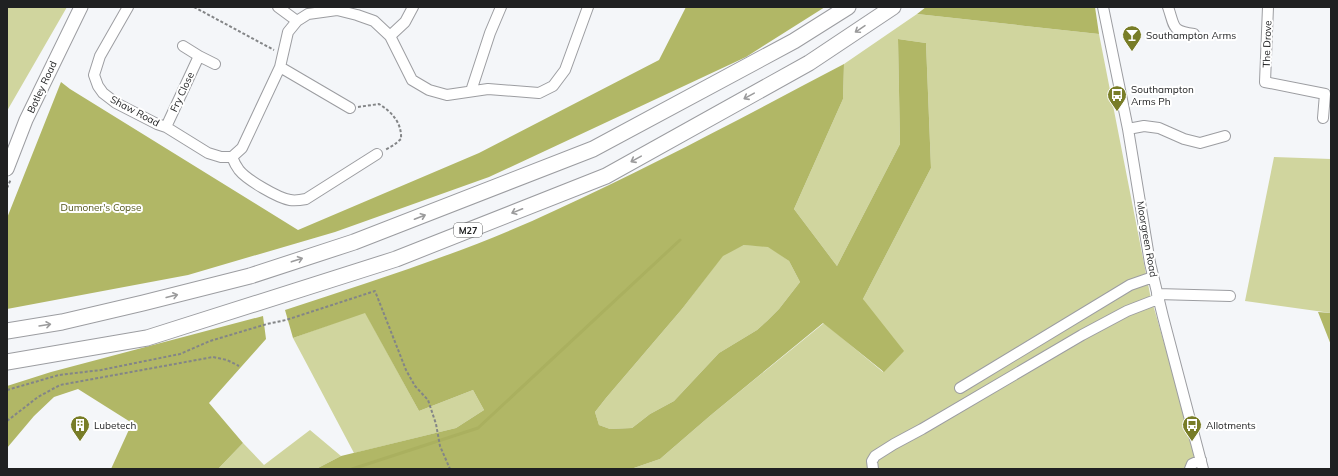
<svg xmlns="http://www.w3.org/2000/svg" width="1338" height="476" font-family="Mulish,sans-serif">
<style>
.green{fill:#d0d59e}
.forest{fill:#b1b766;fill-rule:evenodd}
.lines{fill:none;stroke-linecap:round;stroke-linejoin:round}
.stream{stroke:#aab05f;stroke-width:3}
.minor-casing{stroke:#9c9da1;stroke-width:12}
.major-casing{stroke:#9c9da1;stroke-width:15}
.highway-casing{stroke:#9c9da1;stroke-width:17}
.path{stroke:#838587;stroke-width:2;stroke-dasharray:3 2;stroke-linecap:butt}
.minor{stroke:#fff;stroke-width:10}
.major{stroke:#fff;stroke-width:13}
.highway{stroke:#fff;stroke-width:15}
.oneway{stroke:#9b9b9c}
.labels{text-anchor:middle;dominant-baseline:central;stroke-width:4;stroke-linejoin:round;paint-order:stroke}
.shield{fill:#fff;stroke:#636464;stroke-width:1}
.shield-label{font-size:9px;font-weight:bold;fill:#202122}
.poi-label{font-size:10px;fill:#202122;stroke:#fff;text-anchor:start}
.street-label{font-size:10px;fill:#202122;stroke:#fff}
.park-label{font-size:10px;fill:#53561a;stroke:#fff}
</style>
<rect width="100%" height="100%" fill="#f4f6f9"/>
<!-- green -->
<path class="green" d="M7,7H67L7,111Z
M917,14L1099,34L1150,294L1200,469H631L660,459L711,415L824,323L883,372L863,299L931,168L926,43L898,39L900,144L837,266L794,209L843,99L844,64Z
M1274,157L1331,159V313L1245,301Z
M744,245L768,246L789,261L800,282L779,309L767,321L757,330L719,353L674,401L650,414L632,428L610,429L599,425L595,412L606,398L682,309L723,255Z
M365,312L419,411L473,390L484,410L456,428L354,453L293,338Z
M310,430L341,456L316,469H218L243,443L264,465Z"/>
<!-- forest -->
<path class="forest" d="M686,7H825L746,57L489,177L335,232L188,275L7,309V218L61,82L70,89L298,230L479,153L659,60Z
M926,7H1095L1099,34L917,14Z
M898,39L926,43L931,168L863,299L904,351L884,372L823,323L711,415L660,459L631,469H316L341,456L456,428L484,410L473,390L419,411L365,313L293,338L285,310C376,280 469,251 556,210C654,165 749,114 844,64L843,99L794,209L837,266L900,144ZM744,245L768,247L789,261L800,282L779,309L767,321L757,330L719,353L674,401L650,414L632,428L610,429L599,425L595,412L606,398L682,309L723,256Z
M1318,312L1331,313V345Z
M263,316L266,339L209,403L243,443L218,469H111L132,423L78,389L54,397L34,416L7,448V386L51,372Z"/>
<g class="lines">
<!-- stream -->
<path class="stream" d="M352,469L478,428L680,240"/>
<defs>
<path id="minor" d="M128,7L100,56L94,75L98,86L103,93L116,103L157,124L166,127L208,153L221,157H232L242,148L280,67L288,32L297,21L308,14L337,10L357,15L374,21L390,36L412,80L429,90L447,95L488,89L539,93L553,86L565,70L588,7
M278,7L297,21
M1103,7L1128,129L1150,263L1163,317L1203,469
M1168,7C1175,27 1171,31 1194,34
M1268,7L1265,82L1325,94L1323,118
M390,36L405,22L413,7
M183,46L199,56
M280,67L350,108
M471,91L490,33L501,7
M166,127L199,56L215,64
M1128,129L1144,126L1159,128L1184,139L1200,143L1225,136
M232,157C234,162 236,166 239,170C247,180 278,198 290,200C295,201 301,200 306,199L377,154
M1157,294L1230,296
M960,388L1130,285L1153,277
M873,469L872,461L875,456L894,444L922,429L1082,335L1127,311L1158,299
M1190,469L1192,464L1201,460"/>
<path id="major" d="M7,169L26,120L81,7"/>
<path id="highway" d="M7,331L62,322L143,303L250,276L354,242L593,149L794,41L848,7
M7,362L147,338L396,259L606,176L809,63L893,7"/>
</defs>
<!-- minor casing -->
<use href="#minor" class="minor-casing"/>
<!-- major casing -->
<use href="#major" class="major-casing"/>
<!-- highway casing -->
<use href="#highway" class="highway-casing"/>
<!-- path -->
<path class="path" d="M194,7L274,50
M358,107L379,104C392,112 402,123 401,139L394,145L385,150
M7,188L11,179
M7,390L59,375L101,370L180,354L210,341L267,324L286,320L375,291L406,370L415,386L428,400L436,424L440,446L450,469
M7,421L38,397L60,385L213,357L227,360L239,366"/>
<!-- minor -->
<use href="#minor" class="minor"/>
<!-- major -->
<use href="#major" class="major"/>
<!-- highway -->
<use href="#highway" class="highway"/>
</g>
<!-- one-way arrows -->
<defs><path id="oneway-shaft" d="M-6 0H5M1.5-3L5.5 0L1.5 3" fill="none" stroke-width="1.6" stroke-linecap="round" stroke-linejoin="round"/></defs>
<g class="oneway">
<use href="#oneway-shaft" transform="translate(860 29) rotate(146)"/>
<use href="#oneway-shaft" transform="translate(749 96) rotate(151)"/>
<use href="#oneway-shaft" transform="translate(636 159) rotate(151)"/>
<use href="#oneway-shaft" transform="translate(517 211) rotate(158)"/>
<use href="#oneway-shaft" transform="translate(420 217) rotate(-21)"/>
<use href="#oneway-shaft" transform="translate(297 260) rotate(-18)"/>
<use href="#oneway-shaft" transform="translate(172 296) rotate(-14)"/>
<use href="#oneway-shaft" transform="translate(45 325) rotate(-9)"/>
</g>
<!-- icons -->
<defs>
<symbol id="bar-pin" viewBox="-11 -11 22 30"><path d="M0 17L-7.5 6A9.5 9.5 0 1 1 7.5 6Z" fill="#787d27" stroke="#fff"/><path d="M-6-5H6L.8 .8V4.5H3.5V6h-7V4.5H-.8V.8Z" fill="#fff"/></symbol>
<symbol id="bus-pin" viewBox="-11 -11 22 30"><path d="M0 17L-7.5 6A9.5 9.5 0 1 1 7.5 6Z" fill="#787d27" stroke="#fff"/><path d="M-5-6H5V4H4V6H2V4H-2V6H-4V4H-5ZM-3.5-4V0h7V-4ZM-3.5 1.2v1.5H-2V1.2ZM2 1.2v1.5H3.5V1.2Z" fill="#fff"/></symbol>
<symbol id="building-pin" viewBox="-11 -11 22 30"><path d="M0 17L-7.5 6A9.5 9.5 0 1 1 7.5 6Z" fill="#787d27" stroke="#fff"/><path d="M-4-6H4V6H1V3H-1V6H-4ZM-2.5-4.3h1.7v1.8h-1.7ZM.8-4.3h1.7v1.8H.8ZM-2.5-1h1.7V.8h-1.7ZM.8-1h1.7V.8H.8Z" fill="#fff"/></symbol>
</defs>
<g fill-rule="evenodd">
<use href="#bar-pin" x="1121" y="24" width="22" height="30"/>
<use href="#bus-pin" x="1106" y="84" width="22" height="30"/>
<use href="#building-pin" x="69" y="414" width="22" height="30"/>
<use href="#bus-pin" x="1181" y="414" width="22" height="30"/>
</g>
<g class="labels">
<!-- shield labels -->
<rect class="shield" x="454" y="223" width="28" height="14" rx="3"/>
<g class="shield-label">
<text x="468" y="230">M27</text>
</g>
<!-- poi labels -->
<g class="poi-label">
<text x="1146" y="35">Southampton Arms</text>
<text x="1131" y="89">Southampton<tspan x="1131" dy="12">Arms Ph</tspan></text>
<text x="94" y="425">Lubetech</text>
<text x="1206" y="425">Allotments</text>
</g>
<!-- street labels -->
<g class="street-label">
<text transform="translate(1267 44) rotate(-88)">The Drove</text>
<text transform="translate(42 87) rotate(-65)">Botley Road</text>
<text transform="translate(182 92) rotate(-65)">Fry Close</text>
<text transform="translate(135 111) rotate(28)">Shaw Road</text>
<text transform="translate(1147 239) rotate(80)">Moorgreen Road</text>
</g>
<!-- park labels -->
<g class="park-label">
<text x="101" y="207">Dumoner's Copse</text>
</g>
</g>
<!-- border -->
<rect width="1338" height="476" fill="none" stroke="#202122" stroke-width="16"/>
</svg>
